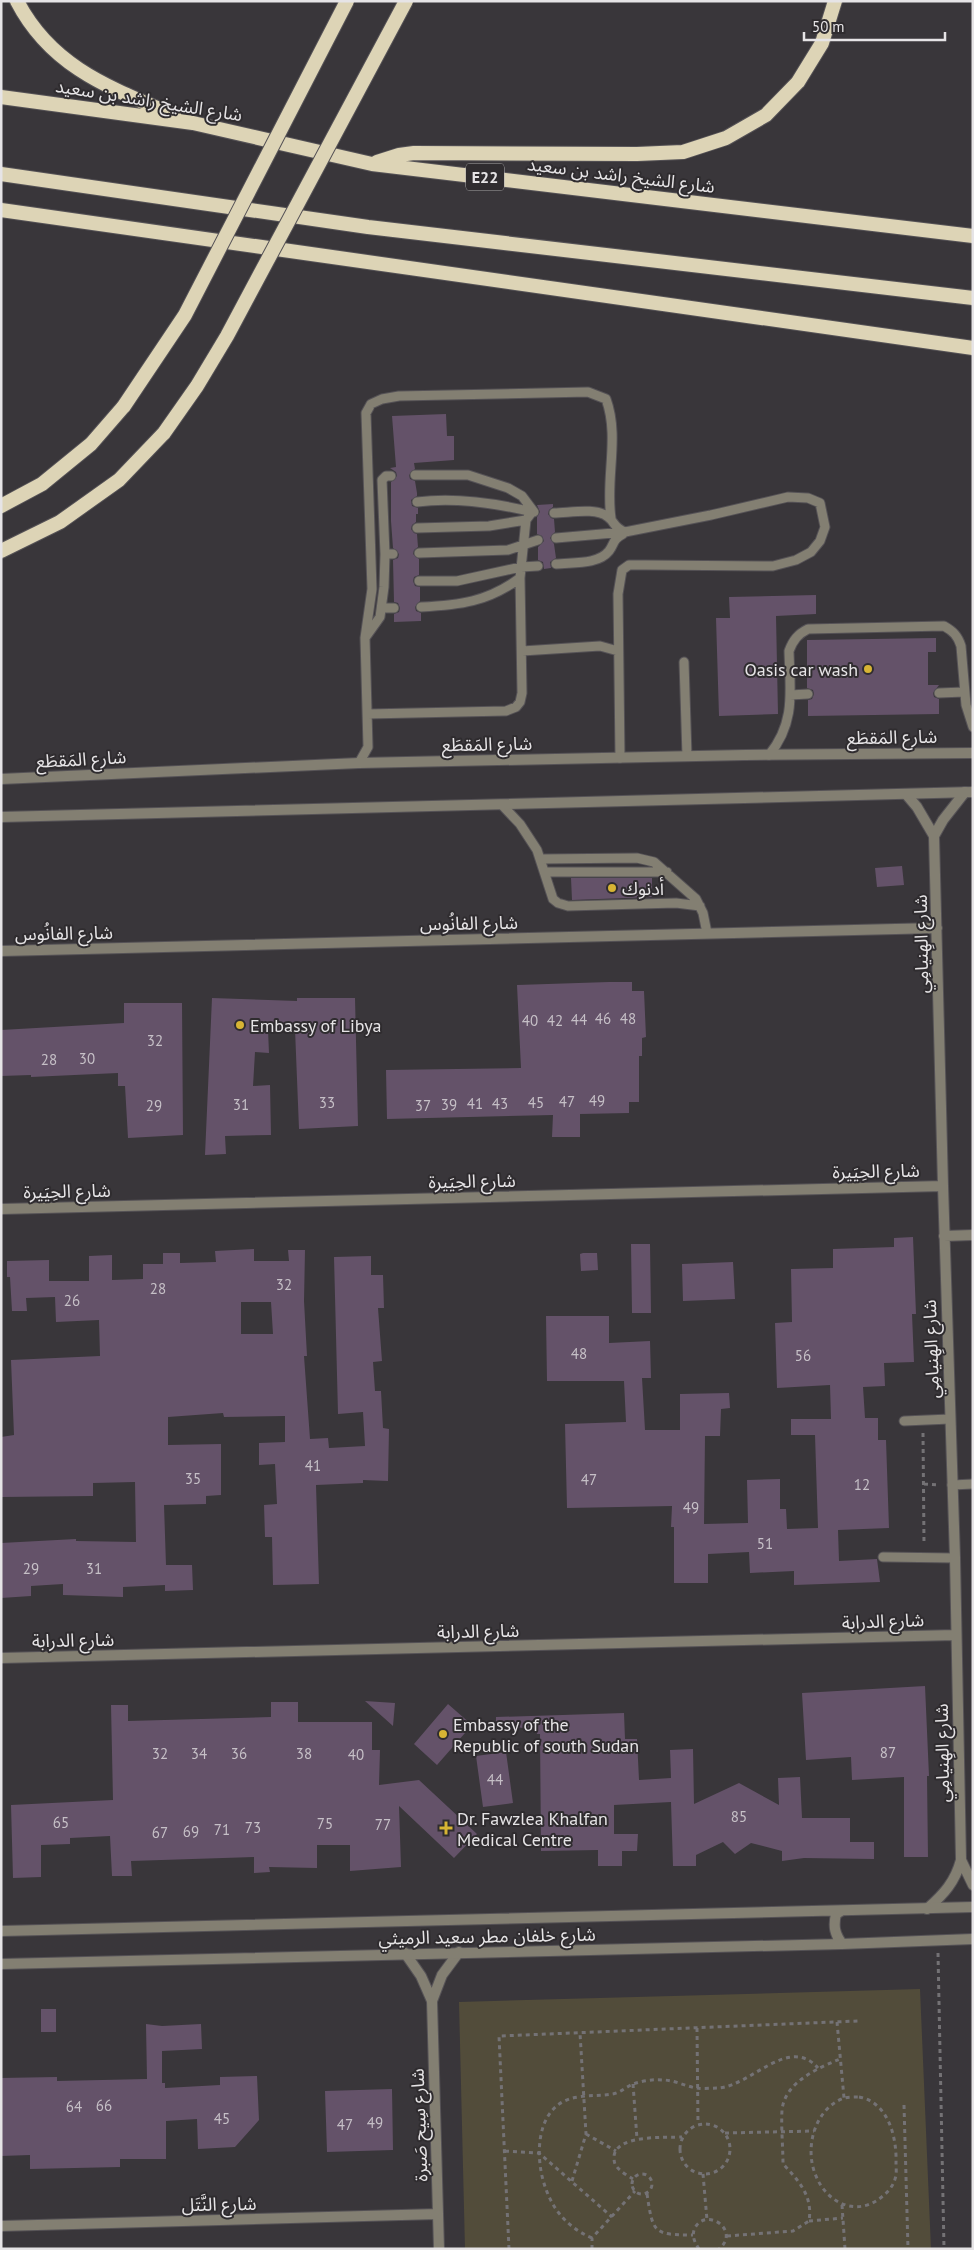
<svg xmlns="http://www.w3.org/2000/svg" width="974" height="2250" font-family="'PT Sans','Noto Sans Arabic',sans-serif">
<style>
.green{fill:#524c3a}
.building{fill:#645269;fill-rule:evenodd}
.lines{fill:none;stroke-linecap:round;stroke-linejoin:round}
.service-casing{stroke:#555256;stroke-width:11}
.minor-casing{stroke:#555256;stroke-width:12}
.tertiary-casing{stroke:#555256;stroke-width:12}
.trunk-casing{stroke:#555256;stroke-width:16}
.path{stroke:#747275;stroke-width:3;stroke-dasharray:4 4;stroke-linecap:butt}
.service{stroke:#837f72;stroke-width:9}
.minor{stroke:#837f72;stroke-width:10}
.tertiary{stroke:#837f72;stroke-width:10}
.trunk{stroke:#ddd4b6;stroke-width:14}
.trunk-bridge-casing{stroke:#555256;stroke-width:16;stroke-linecap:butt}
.trunk-bridge{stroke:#ddd4b6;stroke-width:14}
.poi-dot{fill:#d7b434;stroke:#2f2c2f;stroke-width:2}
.labels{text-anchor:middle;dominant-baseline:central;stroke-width:4;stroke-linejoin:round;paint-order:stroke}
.number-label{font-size:15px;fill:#c6c0c7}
.shield{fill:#2f2c2f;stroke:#afadaf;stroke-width:1}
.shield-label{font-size:16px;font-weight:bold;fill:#e6e4e6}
.street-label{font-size:18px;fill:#e6e4e6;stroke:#2f2c2f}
.poi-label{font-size:18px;fill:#e6e4e6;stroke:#2f2c2f;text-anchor:start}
</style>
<rect width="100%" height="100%" fill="#39363a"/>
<!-- green -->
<path class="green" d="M920,1989L931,2249H465L459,2002Z"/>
<!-- building -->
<path class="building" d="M446,414L447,436H454V460L414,463L415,469L409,475L410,479L415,481L417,493V496L411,500L412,506L418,508V514H416V522L412,525L411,529L414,533L417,534L418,547L414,550L413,554L419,559V575L414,577L413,581L415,586L420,587V601L415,607L416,611L421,613V621L394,622V614L399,612L400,608L398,603L394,602L393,560L398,558L399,554L393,548L391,521V482L397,476L396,472L390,468L396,467L392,416Z
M553,504V507L549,510L548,514L551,518L554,519L555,532L550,538L554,544L556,558L550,562L551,568L544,569L543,562L538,560V547L544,541L542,536L537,534V517L540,512L537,505Z
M816,595V614L776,616L778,714L719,716L716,618H730L729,597Z
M936,638V652H928V685H939L933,693L934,697L939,699V714L808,716V700L812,699L814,694L813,690L807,688V640Z
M902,866L904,885L877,887L875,868Z
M571,878H652V897L572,900Z
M609,982H632V991H644L646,1037L642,1038V1056H639V1102H629V1113L580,1114V1137H552L553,1115L387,1119L386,1070L521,1068L517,985Z
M212,998L297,1001V998H355L358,1126L299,1129L295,1029L268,1030L269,1053L255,1052L253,1086L270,1085L271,1135L225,1136L226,1154L205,1155Z
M124,1003H182L183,1135L128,1138L125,1086H118V1073L31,1077V1075L1,1076V1030L124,1023Z
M913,1237L916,1314H912L914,1362L884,1363L885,1386L863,1387L865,1418H878V1440H886L889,1528L838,1530L839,1561L877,1559L880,1582L794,1585V1571L750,1573L749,1552L708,1554V1583H674V1527H671L672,1506L567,1508L565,1424L626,1422L624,1381H547L546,1316H609V1343L650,1341L651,1378H642L645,1430H680V1394L729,1393L730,1408L721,1409L720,1436H705L704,1524L748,1523L747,1480L780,1479V1509H786L787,1529L818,1528L815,1435H791V1419H831L830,1385L777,1388L775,1323L792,1322L791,1269L833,1268V1249L894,1247V1238Z
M631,1244H650L651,1313H632Z
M254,1249V1261H289L288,1250H305L304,1301L307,1356H304L310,1439L328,1438L329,1448L365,1446L363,1412L338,1414L334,1257L371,1256V1275H383L384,1308H378L382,1361L373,1362L375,1391H381L383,1428L389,1429L388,1481L363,1480V1483L316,1485L319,1584L273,1585L272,1537H265L264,1505L277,1504L275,1464L259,1465V1443L285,1442V1416L224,1417L223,1413L168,1417V1445L221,1444V1495L206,1496V1504L164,1505L166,1565H192L193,1590L165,1591V1585L123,1587V1597L63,1595V1584L31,1586V1596L1,1598V1543L76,1539V1541L136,1542L135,1482L93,1483V1496L1,1497V1437L14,1435L11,1360L100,1356L99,1320L56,1322L55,1297L26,1298L27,1311H12L10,1277H7V1261L49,1260V1281H89V1256L112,1255V1280L143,1279V1264H163V1253H180V1263L216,1262L215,1251ZM241,1302H271L273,1334H241Z
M583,1253H597L598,1270L581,1271L580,1254Z
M733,1262L735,1299L683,1301L682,1264Z
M925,1686L929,1776H927L928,1857H904V1777L852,1780L851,1757L806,1760L802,1693Z
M365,1701L395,1703L393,1726Z
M271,1702H298V1722H372V1750H380L379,1785L419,1780L477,1834L454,1858L399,1806L401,1867L350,1871V1845H317V1868L269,1867L270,1872L254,1873V1857L131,1861L132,1876H112L110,1836L70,1838V1844L41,1845V1877L13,1878L11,1805L113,1800L111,1705H128V1721L271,1717Z
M448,1704L472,1725L437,1765L414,1744Z
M624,1713L625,1739H637L639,1780L671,1778L670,1750L693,1749L694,1804L739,1783L779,1805L778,1778L800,1777L802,1818H850V1842H874V1859L804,1858L782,1861V1851L751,1843L735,1854L723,1842L696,1855V1866H673L671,1802L614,1805V1834H638L637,1851H622V1866H598V1850L541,1851L540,1734H537L536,1730L496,1724V1717Z
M506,1752L513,1803L483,1807L476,1756Z
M41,2009H56V2032H41Z
M146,2024L162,2026L201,2024L202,2049L162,2051V2083H165V2088L220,2085V2077L257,2076L259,2120L235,2147L198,2149L197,2119L166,2121V2159H120V2167L30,2169V2155L1,2156V2078L57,2077V2081L147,2079Z
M392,2089L393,2150L327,2152L325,2091Z"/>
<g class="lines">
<defs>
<path id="service" d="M415,475H468L508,488L522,496L534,512
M554,513C569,513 596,507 608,517C616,523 612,526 625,532
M417,528L489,526L526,520
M556,538L625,532L711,515L788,497L808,498L820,503L825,527L820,541L811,552L796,560L773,566L646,565H629L622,570L618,594L620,758
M419,553L508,550L538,540
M385,554L382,480L386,476H391
M556,564C572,562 598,565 609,551C615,543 612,540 623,534
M419,581H457L521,567L538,566
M421,607C460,605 487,602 520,578
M382,608H394
M365,638L372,589L366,413L371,404L382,399L399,396L588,392L606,399C620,437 605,479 611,518
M522,651L600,646L618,651
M684,662L687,756
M939,693L964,692
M790,695L808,694
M367,714L506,711L516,707L520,702L522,693L520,578L526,520L532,512C495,503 455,497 417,502
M769,755C796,722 790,691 789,651C793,640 798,634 808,629L944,626C953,631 958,636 961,646L966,705L973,727
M359,763L368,747L365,638L380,617L384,587L385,554H393
M502,805L520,824L537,850L553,899L558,903L568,906L676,903L700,906
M541,859L637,858L654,862L696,899L703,913L707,933
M545,872H667
M904,1421L950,1419
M952,1485L973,1484
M883,1557L955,1558"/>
<path id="minor" d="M906,794L917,807L934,836L943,1186L955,1558L961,1860L973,1885
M934,836L943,820L965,792
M1,951L937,928
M1,1209L943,1186
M944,1236L973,1235
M1,1658L955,1635
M927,1909C944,1894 955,1882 961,1860
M405,1953L421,1976L432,2001L439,2249
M432,2001L442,1975L459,1952
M1,2226L438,2214"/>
<path id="tertiary" d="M1,779L359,763L745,755L973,753
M1,817L973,792
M841,1911L836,1914C833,1927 835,1934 842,1944
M1,1931L973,1907
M1,1964L842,1944L973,1939"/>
<path id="trunk" d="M17,1C51,67 110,88 174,115
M1,97L193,123L372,164L973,236
M377,162L399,155L414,153L637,154L683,152L726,138L766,115L798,82L822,43L835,1
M1,174L368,227L973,298
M1,210L973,348
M1,506L42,484L91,444L124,406
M1,551L60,522L119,480L164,433"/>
</defs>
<!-- service casing -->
<use href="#service" class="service-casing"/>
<!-- minor casing -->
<use href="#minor" class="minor-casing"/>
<!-- tertiary casing -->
<use href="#tertiary" class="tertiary-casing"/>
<!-- trunk casing -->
<use href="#trunk" class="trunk-casing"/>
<!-- path -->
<path class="path" d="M923,1433L924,1544
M924,1484L939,1485
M938,1953L944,2249
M837,2022L844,2098
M697,2028L698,2124
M633,2084L637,2139
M859,2097C888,2102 897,2137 896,2163C896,2168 897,2174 895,2179C893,2187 886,2194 879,2199C854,2217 826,2201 816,2176C804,2149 814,2109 844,2098C849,2097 855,2097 859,2097Z
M904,2105L908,2249
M680 2149a25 25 0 1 1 50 0a25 25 0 1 1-50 0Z
M725,2133L814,2131
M586,2134L616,2151
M505,2151L539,2153L612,2217
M632 2184a10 10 0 1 1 20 0a10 10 0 1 1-20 0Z
M703,2174L707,2220
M633,2179C628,2176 621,2172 617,2167C614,2164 614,2160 614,2156C617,2134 666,2138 682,2137
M572,2181L586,2134L580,2033
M647,2194C653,2233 653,2235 693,2235
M842,2205L845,2249
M809,2221L843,2218
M727,2236L793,2231L809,2221C813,2196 799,2181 783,2164C783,2147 781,2128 782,2110C785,2082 818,2068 840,2059
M592,2238C564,2226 549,2205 542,2176C535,2145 540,2102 578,2097C590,2095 601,2096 612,2094C620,2093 626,2087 633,2084C642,2081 653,2079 663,2080C674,2080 685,2086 696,2088C703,2089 712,2088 719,2088C752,2085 789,2035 818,2068
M509,2249L499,2036L858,2021
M592,2249V2238L635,2191
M699,2249C695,2243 692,2237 694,2230C704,2205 742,2230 719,2249"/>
<!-- service -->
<use href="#service" class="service"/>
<!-- minor -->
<use href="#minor" class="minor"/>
<!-- tertiary -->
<use href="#tertiary" class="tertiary"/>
<!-- trunk -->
<use href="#trunk" class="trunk"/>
<defs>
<path id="trunk-bridge" d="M124,406L185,315L347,1
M164,433L197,386L227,336L406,1"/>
</defs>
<!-- trunk-bridge casing -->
<use href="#trunk-bridge" class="trunk-bridge-casing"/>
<!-- trunk-bridge -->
<use href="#trunk-bridge" class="trunk-bridge"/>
</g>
<!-- markers -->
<g class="poi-dot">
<circle cx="868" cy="669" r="5"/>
<circle cx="612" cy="888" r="5"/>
<circle cx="240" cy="1025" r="5"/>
<circle cx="443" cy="1734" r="5"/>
<path d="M443.5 1820.5h5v5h5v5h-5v5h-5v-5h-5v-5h5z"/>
</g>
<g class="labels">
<!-- number labels -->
<g class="number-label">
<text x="603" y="1018">46</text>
<text x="628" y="1018">48</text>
<text x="579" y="1019">44</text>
<text x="530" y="1020">40</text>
<text x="555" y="1020">42</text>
<text x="155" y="1040">32</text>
<text x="87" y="1058">30</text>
<text x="49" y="1059">28</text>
<text x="597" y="1100">49</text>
<text x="567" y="1101">47</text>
<text x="327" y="1102">33</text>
<text x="536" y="1102">45</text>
<text x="475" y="1103">41</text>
<text x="500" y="1103">43</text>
<text x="241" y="1104">31</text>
<text x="449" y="1104">39</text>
<text x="154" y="1105">29</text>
<text x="423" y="1105">37</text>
<text x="284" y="1284">32</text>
<text x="158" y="1288">28</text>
<text x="72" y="1300">26</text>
<text x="579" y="1353">48</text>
<text x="803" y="1355">56</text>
<text x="313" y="1465">41</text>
<text x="193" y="1478">35</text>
<text x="589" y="1479">47</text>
<text x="862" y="1484">12</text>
<text x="691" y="1507">49</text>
<text x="765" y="1543">51</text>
<text x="31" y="1568">29</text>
<text x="94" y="1568">31</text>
<text x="888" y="1752">87</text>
<text x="160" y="1753">32</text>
<text x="199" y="1753">34</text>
<text x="239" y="1753">36</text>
<text x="304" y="1753">38</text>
<text x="356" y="1754">40</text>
<text x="495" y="1779">44</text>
<text x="739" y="1816">85</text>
<text x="61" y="1822">65</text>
<text x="325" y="1823">75</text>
<text x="383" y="1824">77</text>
<text x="253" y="1827">73</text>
<text x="222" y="1829">71</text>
<text x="191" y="1831">69</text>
<text x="160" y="1832">67</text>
<text x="104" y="2105">66</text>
<text x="74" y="2106">64</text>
<text x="222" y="2118">45</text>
<text x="375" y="2122">49</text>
<text x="345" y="2124">47</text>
</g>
<!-- shield labels -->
<rect class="shield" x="466" y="163.5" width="38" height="27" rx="4"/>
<g class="shield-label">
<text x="485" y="177">E22</text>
</g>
<!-- street labels -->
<g class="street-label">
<text transform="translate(149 100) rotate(9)">شارع الشيخ راشد بن سعيد</text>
<text transform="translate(621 175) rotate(7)">شارع الشيخ راشد بن سعيد</text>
<text transform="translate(892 737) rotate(-1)">شارع المَقطَع</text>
<text transform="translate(487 744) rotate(-1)">شارع المَقطَع</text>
<text transform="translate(81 759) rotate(-3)">شارع المَقطَع</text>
<text transform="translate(469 923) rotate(-1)">شارع الفانُوس</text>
<text transform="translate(64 933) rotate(-1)">شارع الفانُوس</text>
<text transform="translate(921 944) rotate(-91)">شارع الهِنيامِي</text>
<text transform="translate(876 1171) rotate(-1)">شارع الحِيَيرة</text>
<text transform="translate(472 1181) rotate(-1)">شارع الحِيَيرة</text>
<text transform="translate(67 1191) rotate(-1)">شارع الحِيَيرة</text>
<text transform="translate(931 1349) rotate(-92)">شارع الهِنيامِي</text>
<text transform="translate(883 1621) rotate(-2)">شارع الدرابة</text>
<text transform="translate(478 1631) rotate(-1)">شارع الدرابة</text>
<text transform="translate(73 1640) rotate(-1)">شارع الدرابة</text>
<text transform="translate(942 1753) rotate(-91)">شارع الهِنيامِي</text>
<text transform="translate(487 1936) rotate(-1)">شارع خلفان مطر سعيد الرميثي</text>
<text transform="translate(419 2125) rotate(-92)">شارع سِيح صَبرة</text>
<text transform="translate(219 2204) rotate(-1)">شارع النَّتَل</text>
</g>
<!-- poi labels -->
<g class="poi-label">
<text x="858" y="669" text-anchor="end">Oasis car wash</text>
<text x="622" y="888">أدنوك</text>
<text x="250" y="1025">Embassy of Libya</text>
<text x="453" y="1724">Embassy of the<tspan x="453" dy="21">Republic of south Sudan</tspan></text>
<text x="457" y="1818">Dr. Fawzlea Khalfan<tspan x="457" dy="21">Medical Centre</tspan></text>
</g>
</g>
<!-- border -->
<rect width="974" height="2250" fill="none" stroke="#e6e4e6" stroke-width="5"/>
<!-- scale -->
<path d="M804 32v8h141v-8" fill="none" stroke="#e6e4e6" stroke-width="2.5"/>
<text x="812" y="32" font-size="15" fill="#e6e4e6" stroke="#2f2c2f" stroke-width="4" paint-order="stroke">50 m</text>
</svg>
